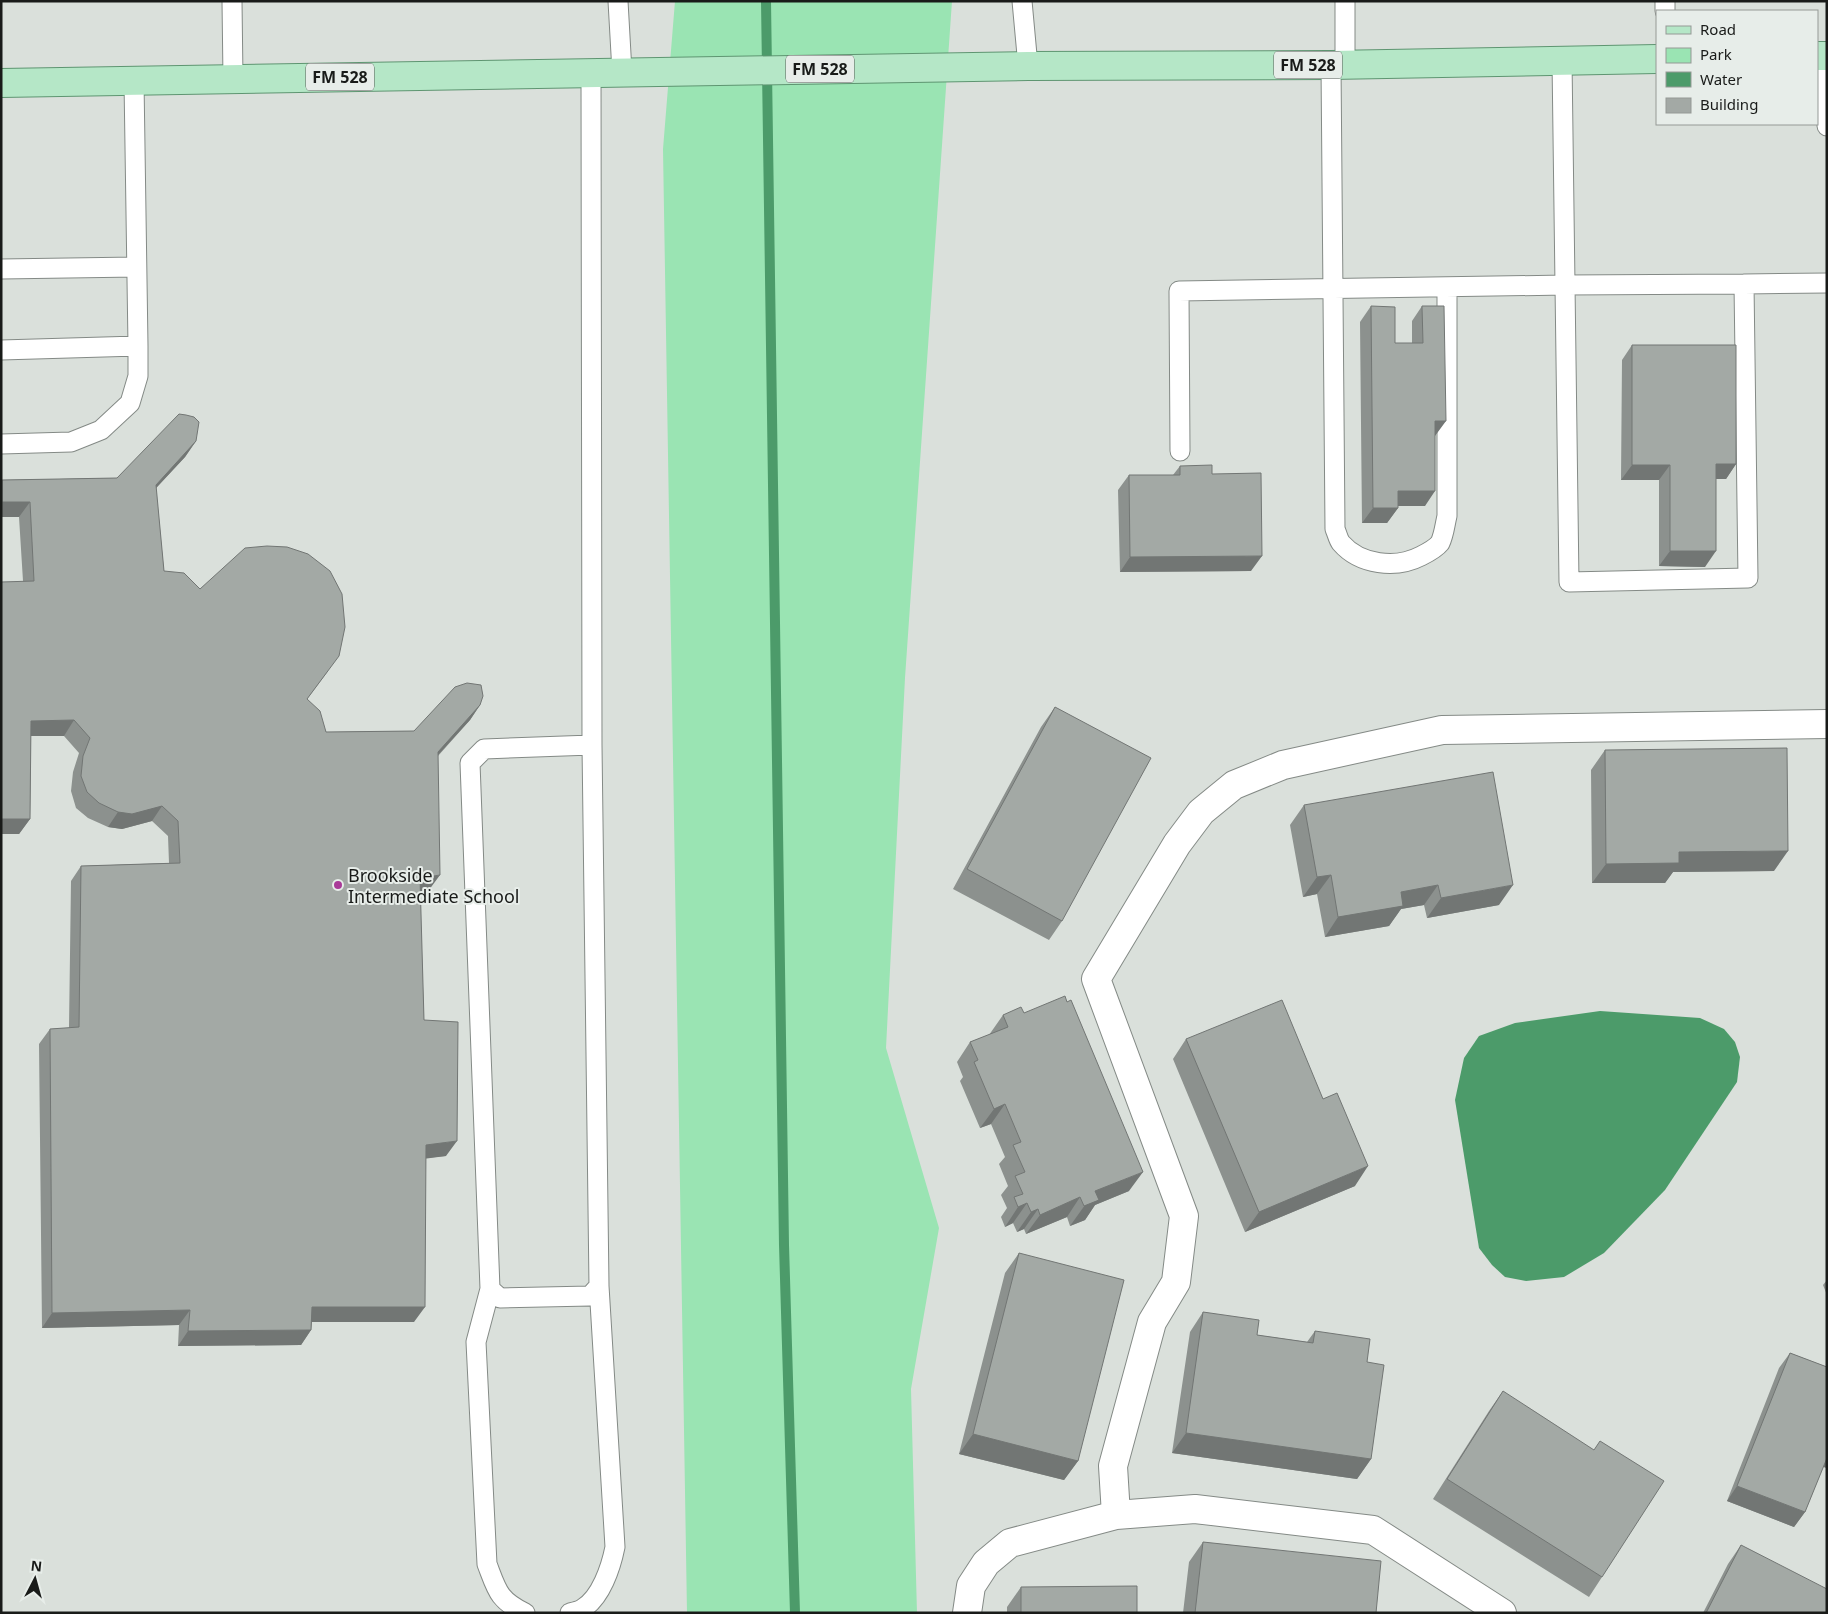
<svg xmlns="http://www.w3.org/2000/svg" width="1828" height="1614" font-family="'Noto Sans',sans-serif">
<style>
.green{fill:#9ae4b3}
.water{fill:#4c9b6a}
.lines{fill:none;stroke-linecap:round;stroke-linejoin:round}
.stream{stroke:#4c9b6a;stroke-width:10}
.lane-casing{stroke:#848a86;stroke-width:21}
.street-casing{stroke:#848a86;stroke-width:30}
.primary-casing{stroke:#5e9571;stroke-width:30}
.lane{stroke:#fff;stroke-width:19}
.street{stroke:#fff;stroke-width:28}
.primary{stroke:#b5e7c7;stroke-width:28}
.wall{fill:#8c918e}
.shaded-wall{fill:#727674}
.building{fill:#a3a9a5;stroke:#727674}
.poi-dot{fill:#a93a98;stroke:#e7ede9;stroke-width:2}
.labels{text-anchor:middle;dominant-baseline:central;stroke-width:4;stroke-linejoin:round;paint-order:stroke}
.shield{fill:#e7ede9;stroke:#575a57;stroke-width:1}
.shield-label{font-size:16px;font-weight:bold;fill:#191b19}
.poi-label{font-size:18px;fill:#191b19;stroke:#e7ede9;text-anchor:start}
</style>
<rect width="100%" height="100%" fill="#dae0db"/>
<!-- green -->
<path class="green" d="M675,1H952L905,678L886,1048L939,1228L911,1389L917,1613H687L663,149Z"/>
<!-- water -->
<path class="water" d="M1600,1011L1700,1018L1724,1029L1735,1042L1740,1057L1737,1082L1665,1190L1604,1253L1564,1277L1526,1281L1505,1277L1492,1265L1479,1248L1455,1100L1464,1058L1479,1036L1515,1023Z"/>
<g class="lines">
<!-- stream -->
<path class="stream" d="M766,1L784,1245L795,1613"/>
<defs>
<path id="lane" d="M232,1L233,79
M618,1L622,72
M1022,1L1028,66
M1665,1V11
M1825,56L1827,126
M1345,64V1
M1331,65L1335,529C1337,533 1338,539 1341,543C1360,565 1396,569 1421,556C1427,553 1436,548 1440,543C1444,535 1445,524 1447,516V288
M591,72L592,745L599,1286L590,1296L500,1298L490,1289L470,763L484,749L592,745
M1,269L136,267
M1744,284L1827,283
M1,350L138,346
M1,444L71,442L101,430L130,403L138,376V346L134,81
M1180,451L1179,291L1565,285L1569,582L1748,578L1744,284L1565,285L1562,60
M490,1289L476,1342L487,1564C497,1590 498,1600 525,1613
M570,1613C574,1612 579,1611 582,1609C601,1598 611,1567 615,1547L599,1286"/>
<path id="street" d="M1116,1515L1113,1466L1152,1322L1176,1282L1184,1216L1096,979L1177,844L1201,812L1234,785L1283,765L1442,730L1827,724
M967,1613L971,1586L986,1563L1010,1543L1116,1515L1195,1509L1373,1530L1502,1613"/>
<path id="primary" d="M1817,56H1827
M1,83L1028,66L1331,65L1657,59"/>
</defs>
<!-- lane casing -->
<use href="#lane" class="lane-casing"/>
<!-- street casing -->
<use href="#street" class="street-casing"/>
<!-- primary casing -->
<use href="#primary" class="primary-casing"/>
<!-- lane -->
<use href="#lane" class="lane"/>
<!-- street -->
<use href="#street" class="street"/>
<!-- primary -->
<use href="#primary" class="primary"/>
</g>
<!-- wall -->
<path class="wall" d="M1371,306L1395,343H1412V321L1422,306L1435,436L1425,506H1398V508L1387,523H1362L1360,322Z
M1632,345L1736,464L1726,479H1716L1705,567L1659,566V480H1621L1622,360Z
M196,441L185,457L156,488L164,571L200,589L328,671L307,699L326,732L414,731L480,705L470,720L438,756L429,890L420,891L424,1020L446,1156L426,1158L414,1322H312L311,1330L301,1345L178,1346L179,1325L42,1328L39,1044L50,1029L69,1028L71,881L81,866L169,863L168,836L152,821L122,829L108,827L88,818L76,808L71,791L73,772L79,753L64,736H31L30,819L19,834L23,581L19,517H1V481L2,480L117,478Z
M1180,466L1212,474L1251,571L1120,572L1118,490L1129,475H1173Z
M1055,707L1062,921L1049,940L953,889L1041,727Z
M1605,750L1774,871L1673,872L1665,883H1592L1591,770Z
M1304,805L1499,905L1427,918L1424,905L1401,909L1389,926L1325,937L1317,894L1303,897L1290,825Z
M1024,1013L1129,1191L1095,1205L1085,1220L1070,1226L1067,1217L1026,1234L1024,1229L1017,1232L1013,1223L1005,1227L1001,1217L1007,1208L1001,1195L1008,1186L999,1164L1005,1157L991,1124L980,1128L960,1081L963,1077L957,1062L970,1042L989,1035L1003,1015Z
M1186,1039L1355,1186L1245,1232L1173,1059Z
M1019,1253L1078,1461L1064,1480L959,1454L1005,1273Z
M1827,1280V1295L1823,1285Z
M1203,1312L1257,1335L1307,1342L1315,1331L1367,1362L1371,1459L1357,1479L1172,1453L1190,1332Z
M1790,1353L1827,1367V1468L1823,1467L1805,1512L1794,1527L1727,1501L1779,1368Z
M1503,1391L1602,1577L1589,1597L1433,1499L1489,1411Z
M1203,1542L1376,1613H1183L1189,1562Z
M1741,1545L1827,1613H1703L1728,1564Z
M1021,1587L1137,1613H1007V1607Z"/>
<!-- shaded-wall -->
<path class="shaded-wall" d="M1435,421H1446L1435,436Z
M196,441L185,457L145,500L156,485Z
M1716,464H1736L1726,479H1705Z
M1632,465H1670L1659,480H1621Z
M1398,491H1435L1425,506H1387Z
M2,502H30L19,517H1V504Z
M1373,508H1398L1387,523H1362Z
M1670,551H1716L1705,567L1659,566Z
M1262,556L1251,571L1120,572L1130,557Z
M480,705L470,720L427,767L438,752Z
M74,720L64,736H21L31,721Z
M162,806L152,821L122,829L108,827L118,812Z
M1,819H30L19,834H1Z
M1788,851L1774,871L1673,872L1665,883H1592L1606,864L1679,852Z
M440,875L429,890L410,894L420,878Z
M1331,875L1317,894L1303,897L1317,877Z
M1438,885L1424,905L1401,909L1389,926L1325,937L1338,917L1401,892Z
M1513,885L1499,905L1427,918L1441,898Z
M1005,1104L991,1124L980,1128L994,1109Z
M457,1141L446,1156L415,1160L426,1145Z
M1368,1166L1355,1186L1245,1232L1259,1212Z
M1143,1172L1129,1191L1095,1205L1085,1220L1070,1226L1095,1191Z
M1080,1197L1067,1217L1026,1234L1040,1215Z
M1027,1203L1013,1223L1005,1227L1018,1207Z
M1038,1209L1024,1229L1017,1232L1031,1212Z
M312,1307H425L414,1322H302Z
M190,1310L179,1325L42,1328L52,1313Z
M311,1330L301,1345L178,1346L188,1331Z
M1186,1433L1371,1459L1357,1479L1172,1453Z
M973,1434L1078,1461L1064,1480L959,1454Z
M1827,1455V1468L1819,1465Z
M1737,1486L1805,1512L1794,1527L1727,1501Z"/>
<!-- building -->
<path class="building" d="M1371,306L1395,307V343H1423L1422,306H1444L1446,421H1435V491H1398V508H1373Z
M1632,345H1736V464H1716V551H1670V465H1632Z
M179,414L186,415L194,417L199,422L196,441L156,485L164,571L184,573L200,589L245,548L267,546L287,547L308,554L330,571L342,594L345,627L339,656L307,699L320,711L326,732L414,731L455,687L467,683L481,685L483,696L480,705L438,752L440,875L420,878L424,1020L458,1022L457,1141L426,1145L425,1307H312L311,1330L188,1331L190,1310L52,1313L50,1029L79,1027L81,866L180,863L178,821L162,806L132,814L118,812L99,803L87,792L81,776L83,756L90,738L74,720L31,721L30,819H1V582L34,581L30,502H2V480L117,478Z
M1212,465V474L1261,473L1262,556L1130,557L1129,475H1180V466Z
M1055,707L1151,758L1062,921L967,869Z
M1787,748L1788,851L1679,852V863L1606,864L1605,750Z
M1493,772L1513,885L1441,898L1438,885L1401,892L1403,906L1338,917L1331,875L1317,877L1304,805Z
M1065,996L1067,1002L1071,1000L1143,1172L1095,1191L1099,1200L1084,1206L1080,1197L1040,1215L1038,1209L1031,1212L1027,1203L1018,1207L1014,1197L1023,1194L1015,1176L1025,1172L1013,1145L1021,1142L1005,1104L994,1109L974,1062L978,1060L970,1042L1008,1027L1003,1015L1021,1007L1024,1013Z
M1282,1000L1323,1099L1337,1093L1368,1166L1259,1212L1186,1039Z
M1019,1253L1124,1280L1078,1461L973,1434Z
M1203,1312L1259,1320L1257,1335L1313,1343L1315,1331L1370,1339L1367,1362L1384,1365L1371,1459L1186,1433Z
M1790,1353L1827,1367V1458L1805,1512L1737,1486Z
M1503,1391L1594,1450L1600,1441L1664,1481L1602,1577L1447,1479Z
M1203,1542L1381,1561L1376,1613H1195Z
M1741,1545L1827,1589V1613H1706Z
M1137,1586V1613H1021V1587Z"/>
<!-- markers -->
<circle class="poi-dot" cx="338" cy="885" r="5"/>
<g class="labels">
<!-- shield labels -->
<g class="shield">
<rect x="1274" y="51.5" width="68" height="27" rx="4"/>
<rect x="786" y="55.5" width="68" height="27" rx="4"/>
<rect x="306" y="63.5" width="68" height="27" rx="4"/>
</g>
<g class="shield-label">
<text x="1308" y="65">FM 528</text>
<text x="820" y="69">FM 528</text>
<text x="340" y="77">FM 528</text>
</g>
<!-- poi labels -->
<g class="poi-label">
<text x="348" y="875">Brookside<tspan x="348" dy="21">Intermediate School</tspan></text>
</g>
</g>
<!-- border -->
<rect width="1828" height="1614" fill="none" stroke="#191b19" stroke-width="5"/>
<!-- legend -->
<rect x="1656" y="10" width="162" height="115" fill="#e7ede9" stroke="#959996"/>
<rect x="1666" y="26" width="25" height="8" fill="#b5e7c7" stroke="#959996"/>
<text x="1700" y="35" font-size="15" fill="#191b19">Road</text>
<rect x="1666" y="48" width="25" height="15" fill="#9ae4b3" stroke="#959996"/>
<text x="1700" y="60" font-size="15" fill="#191b19">Park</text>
<rect x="1666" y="72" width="25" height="15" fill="#4c9b6a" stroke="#959996"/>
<text x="1700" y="85" font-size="15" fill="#191b19">Water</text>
<rect x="1666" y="98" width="25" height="15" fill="#a3a9a5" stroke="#959996"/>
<text x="1700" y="110" font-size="15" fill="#191b19">Building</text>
<!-- north arrow -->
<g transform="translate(35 1579) rotate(6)" stroke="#e7ede9" stroke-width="4" paint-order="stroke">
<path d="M0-4L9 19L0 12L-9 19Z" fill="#191b19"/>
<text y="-8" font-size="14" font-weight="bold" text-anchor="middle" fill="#191b19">N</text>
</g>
</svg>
